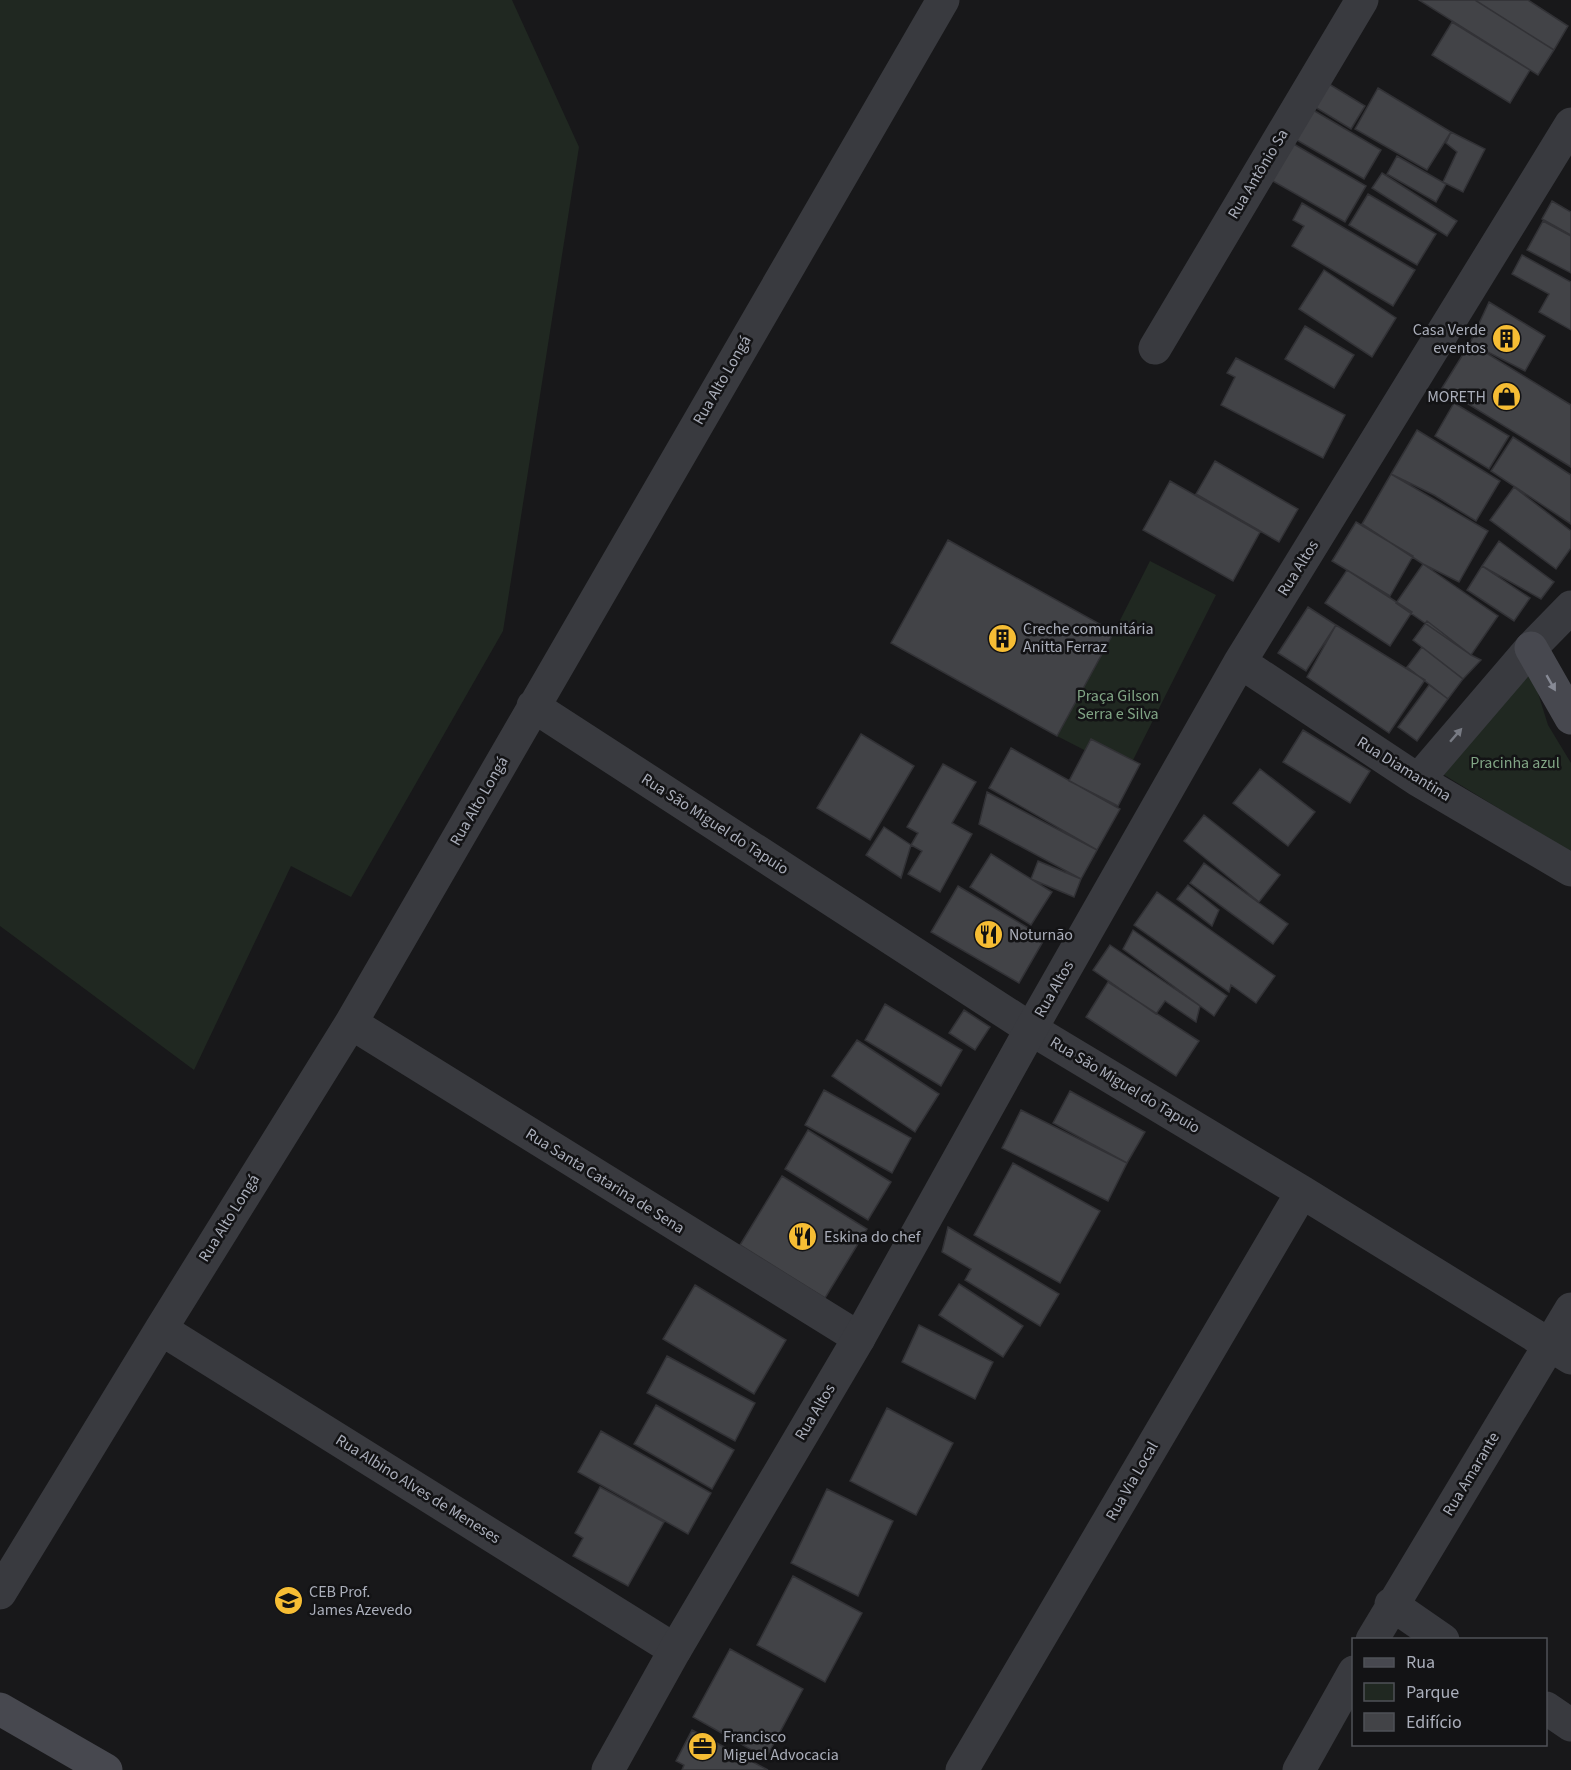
<svg xmlns="http://www.w3.org/2000/svg" width="1571" height="1770" font-family="'Source Sans 3',sans-serif">
<style>
.green{fill:#202821}
.building{fill:#424347;stroke:#323236;stroke-width:1.5}
.lines{fill:none;stroke-linecap:round;stroke-linejoin:round}
.minor{stroke:#393a3f;stroke-width:33}
.tertiary{stroke:#393a3f;stroke-width:33}
.secondary{stroke:#47484f;stroke-width:33}
.oneway{fill:#878a95}
.oneway2{fill:#777a83}
.labels{text-anchor:middle;dominant-baseline:central;stroke-width:5;stroke-linejoin:round;paint-order:stroke}
.street-label{font-size:16px;fill:#aaaeba;stroke:#131315}
.poi-label{font-size:16px;fill:#aaaeba;stroke:#131315;text-anchor:start}
.park-label{font-size:16px;fill:#81a585;stroke:#131315}
</style>
<rect width="100%" height="100%" fill="#18181a"/>
<!-- green -->
<path class="green" d="M0,0H512L579,147L503,631L351,897L291,866L194,1070L0,926Z
M1150,561L1216,595L1127,772L1057,736L1114,632Z
M1532,674L1548,725L1571,763V853L1441,773L1523,678Z"/>
<!-- building -->
<path class="building" d="M1419,0H1475L1554,50L1538,75Z
M1475,0H1528L1568,26L1554,50Z
M1452,22L1530,70L1510,103L1432,55Z
M1329,84L1365,106L1351,129L1315,107Z
M1378,88L1451,132L1427,170L1355,129Z
M1313,110L1381,150L1364,179L1295,139Z
M1451,132L1485,149L1463,192L1443,182L1457,152L1446,143Z
M1292,143L1366,186L1345,222L1271,180Z
M1397,156L1446,184L1436,202L1387,174Z
M1382,173L1457,221L1447,236L1372,188Z
M1368,194L1436,234L1417,265L1349,225Z
M1552,201L1571,212V235L1542,219Z
M1302,203L1415,270L1393,306L1292,246L1304,226L1293,220Z
M1543,221L1571,236V273L1527,250Z
M1522,255L1571,282V330L1539,312L1549,294L1512,274Z
M1324,270L1396,318L1372,357L1299,309Z
M1489,302L1545,336L1525,371L1470,343Z
M1305,326L1354,355L1334,388L1285,359Z
M1470,343L1571,405V467L1442,388Z
M1236,358L1345,415L1323,458L1221,405L1235,377L1227,373Z
M1454,403L1509,436L1489,469L1435,436Z
M1417,430L1500,481L1476,521L1434,495L1391,474Z
M1513,437L1571,475V524L1491,471Z
M1215,461L1298,509L1279,542L1196,494Z
M1391,474L1488,531L1459,582L1423,564L1362,524Z
M1170,481L1260,532L1233,581L1143,530Z
M1514,487L1571,531V548L1556,569L1490,520Z
M1356,522L1413,556L1390,596L1332,561Z
M948,540L1114,632L1057,736L891,643Z
M1499,541L1554,582L1541,599L1482,566Z
M1423,564L1498,616L1471,655L1396,603Z
M1482,566L1530,598L1514,621L1467,590Z
M1347,570L1412,612L1390,646L1325,603Z
M1308,607L1336,625L1306,671L1278,653Z
M1427,621L1471,655L1481,660L1463,679L1413,640Z
M1336,625L1425,680L1389,733L1307,677Z
M1422,647L1463,679L1448,699L1407,667Z
M1429,685L1448,699L1417,741L1398,727Z
M1303,730L1370,771L1350,803L1283,762Z
M861,734L914,766L870,840L817,808Z
M1091,739L1140,764L1118,806L1069,781Z
M1011,748L1120,809L1097,850L989,788Z
M943,764L976,782L952,823L972,834L940,892L908,874L922,851L911,845L918,833L907,827Z
M1260,769L1315,812L1288,846L1233,803Z
M987,792L1097,850L1081,879L979,824Z
M1204,815L1280,875L1259,902L1184,841Z
M884,827L911,845L901,878L866,855Z
M991,854L1052,892L1031,925L970,887Z
M1038,861L1081,879L1074,897L1031,879Z
M1204,863L1288,924L1273,944L1190,883Z
M1188,885L1219,910L1212,926L1177,899Z
M958,886L1045,938L1019,983L931,932Z
M1157,892L1275,976L1256,1003L1231,985L1229,992L1134,925Z
M1133,930L1227,996L1214,1016L1123,949Z
M1110,945L1200,1006L1196,1022L1165,1001L1156,1014L1093,970Z
M1108,982L1199,1041L1176,1076L1086,1017Z
M885,1004L962,1050L941,1086L865,1040Z
M964,1010L990,1027L975,1050L949,1033Z
M857,1040L939,1094L915,1132L832,1076Z
M824,1090L911,1138L892,1173L805,1125Z
M1070,1091L1145,1132L1127,1163L1053,1123Z
M1021,1110L1127,1163L1108,1201L1002,1148Z
M808,1130L891,1182L868,1220L785,1169Z
M1013,1163L1100,1211L1060,1283L974,1235Z
M782,1176L867,1229L825,1298L740,1245Z
M948,1227L1059,1294L1040,1326L965,1280L971,1269L942,1252Z
M959,1284L1023,1326L1003,1357L939,1315Z
M695,1285L786,1340L754,1394L663,1339Z
M919,1325L993,1362L975,1399L902,1362Z
M667,1356L755,1403L735,1441L647,1393Z
M656,1405L734,1450L712,1489L634,1444Z
M887,1408L953,1443L916,1515L850,1481Z
M601,1431L711,1493L688,1534L578,1472Z
M600,1487L664,1522L628,1586L573,1556L583,1538L575,1533Z
M827,1489L893,1521L858,1596L791,1563Z
M793,1576L862,1613L825,1682L757,1645Z
M730,1649L803,1689L766,1758L693,1717Z
M692,1730L768,1770H682L684,1765L676,1761Z"/>
<g class="lines">
<!-- minor -->
<path class="minor" d="M1155,348L1362,0
M533,706L1031,1029L1302,1192L1571,1358
M351,1023L859,1338
M161,1329L675,1650
M0,1593L161,1329L351,1023L943,0
M1391,1604L1443,1640
M1372,1640L1571,1309
M1546,1708L1571,1725
M962,1770L1302,1192
M1299,1770L1354,1672"/>
<!-- tertiary -->
<path class="tertiary" d="M1240,662L1418,780L1571,870
M1418,780L1531,648L1571,607
M608,1770L675,1650L859,1338L1031,1029L1240,662L1571,124"/>
<!-- secondary -->
<path class="secondary" d="M1531,648L1571,718
M0,1709L106,1770"/>
</g>
<!-- one-way arrows -->
<defs><path id="oneway-solid" d="M-6-.8H1V-3.2L6.5 0L1 3.2V.8H-6Z" transform="scale(1.5)"/></defs>
<use class="oneway" href="#oneway-solid" transform="translate(1551 683) rotate(60)"/>
<use class="oneway2" href="#oneway-solid" transform="translate(1456 735) rotate(-49)"/>
<!-- icons -->
<defs>
<symbol id="building-disc" viewBox="-11 -11 22 22"><circle r="9.5" fill="#f6bd34" stroke="#131315"/><path d="M-4-6H4V6H1V3H-1V6H-4ZM-2.5-4.3h1.7v1.8h-1.7ZM.8-4.3h1.7v1.8H.8ZM-2.5-1h1.7V.8h-1.7ZM.8-1h1.7V.8H.8Z" fill="#111"/></symbol>
<symbol id="shop-disc" viewBox="-11 -11 22 22"><circle r="9.5" fill="#f6bd34" stroke="#131315"/><path d="M-5-2.5h2.3a2.7 3.5 0 0 1 5.4 0H5L5.5 6h-11ZM-1.5-2.5h3a1.5 2.3 0 0 0-3 0Z" fill="#111"/></symbol>
<symbol id="restaurant-disc" viewBox="-11 -11 22 22"><circle r="9.5" fill="#f6bd34" stroke="#131315"/><path d="M-5-6h1v4h1v-4h1v4h1v-4h1v5L-1.5 .5V6h-2V.5L-5-1ZM5-6V6H3V1.5H1.5Q1.5-4 5-6Z" fill="#111"/></symbol>
<symbol id="school-disc" viewBox="-11 -11 22 22"><circle r="9.5" fill="#f6bd34" stroke="#131315"/><path d="M0-5L7-2L0 1L-7-2ZM-4 1L0 2.5L4 1V4Q0 6-4 4Z" fill="#111"/></symbol>
<symbol id="office-disc" viewBox="-11 -11 22 22"><circle r="9.5" fill="#f6bd34" stroke="#131315"/><path d="M-6-3h4V-5.5h4V-3h4V5H-6ZM-1-4.5V-3h2v-1.5ZM-6 0V1H6V0Z" fill="#111"/></symbol>
</defs>
<g fill-rule="evenodd">
<use href="#building-disc" x="1490" y="322" width="33" height="33"/>
<use href="#shop-disc" x="1490" y="380" width="33" height="33"/>
<use href="#building-disc" x="986" y="622" width="33" height="33"/>
<use href="#restaurant-disc" x="972" y="918" width="33" height="33"/>
<use href="#restaurant-disc" x="786" y="1220" width="33" height="33"/>
<use href="#school-disc" x="272" y="1584" width="33" height="33"/>
<use href="#office-disc" x="686" y="1730" width="33" height="33"/>
</g>
<g class="labels">
<!-- street labels -->
<g class="street-label">
<text transform="translate(1258 174) rotate(-59)">Rua Antônio Sa</text>
<text transform="translate(722 380) rotate(-60)">Rua Alto Longá</text>
<text transform="translate(1298 568) rotate(-58)">Rua Altos</text>
<text transform="translate(1404 769) rotate(32)">Rua Diamantina</text>
<text transform="translate(479 801) rotate(-60)">Rua Alto Longá</text>
<text transform="translate(715 824) rotate(33)">Rua São Miguel do Tapuio</text>
<text transform="translate(1054 989) rotate(-60)">Rua Altos</text>
<text transform="translate(1125 1085) rotate(31)">Rua São Miguel do Tapuio</text>
<text transform="translate(605 1181) rotate(32)">Rua Santa Catarina de Sena</text>
<text transform="translate(229 1218) rotate(-58)">Rua Alto Longá</text>
<text transform="translate(815 1412) rotate(-59)">Rua Altos</text>
<text transform="translate(1471 1474) rotate(-59)">Rua Amarante</text>
<text transform="translate(1132 1481) rotate(-60)">Rua Via Local</text>
<text transform="translate(418 1489) rotate(32)">Rua Albino Alves de Meneses</text>
</g>
<!-- poi labels -->
<g class="poi-label">
<text x="1486" y="330" text-anchor="end">Casa Verde<tspan x="1486" dy="18">eventos</tspan></text>
<text x="1486" y="397" text-anchor="end">MORETH</text>
<text x="1023" y="629">Creche comunitária<tspan x="1023" dy="18">Anitta Ferraz</tspan></text>
<text x="1009" y="935">Noturnão</text>
<text x="824" y="1237">Eskina do chef</text>
<text x="309" y="1592">CEB Prof.<tspan x="309" dy="18">James Azevedo</tspan></text>
<text x="723" y="1737">Francisco<tspan x="723" dy="18">Miguel Advocacia</tspan></text>
</g>
<!-- park labels -->
<g class="park-label">
<text x="1118" y="696">Praça Gilson<tspan x="1118" dy="18">Serra e Silva</tspan></text>
<text x="1515" y="763">Pracinha azul</text>
</g>
</g>
<!-- legend -->
<rect x="1352" y="1638" width="195" height="108" fill="#131315" stroke="#4f5157" stroke-width="1.5"/>
<rect x="1364" y="1658" width="30" height="9" fill="#47484f" stroke="#4f5157" stroke-width="1.5"/>
<text x="1406" y="1668" font-size="18" fill="#aaaeba">Rua</text>
<rect x="1364" y="1683" width="30" height="18" fill="#202821" stroke="#4f5157" stroke-width="1.5"/>
<text x="1406" y="1698" font-size="18" fill="#aaaeba">Parque</text>
<rect x="1364" y="1713" width="30" height="18" fill="#424347" stroke="#4f5157" stroke-width="1.5"/>
<text x="1406" y="1728" font-size="18" fill="#aaaeba">Edifício</text>
</svg>
